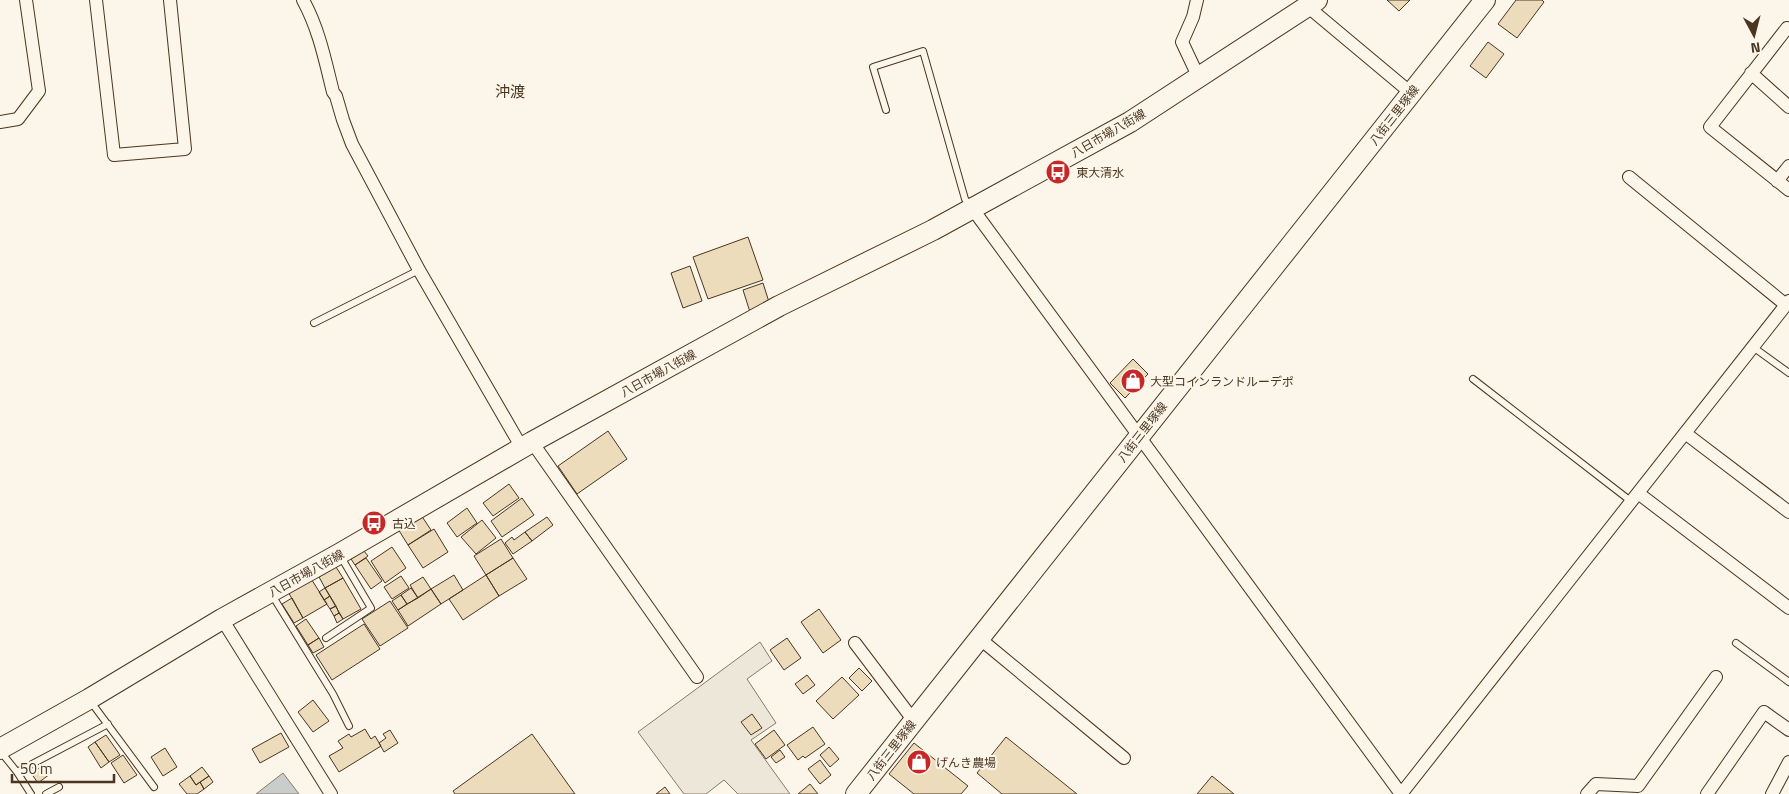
<svg xmlns="http://www.w3.org/2000/svg" width="1789" height="794" font-family="'Titillium Web','Noto Sans JP',sans-serif">
<style>
.parking{fill:#ede7d9;stroke:#887966}
.water{fill:#c9cecd;stroke:#887966}
.building{fill:#ecdcbc;stroke:#4a3520}
.lines{fill:none;stroke-linecap:round;stroke-linejoin:round}
.service-casing{stroke:#4a3520;stroke-width:8}
.minor-casing{stroke:#4a3520;stroke-width:14}
.primary-casing{stroke:#4a3520;stroke-width:22}
.service{stroke:#fbf6e9;stroke-width:6}
.minor{stroke:#fbf6e9;stroke-width:12}
.primary{stroke:#fbf6e9;stroke-width:20}
.labels{text-anchor:middle;dominant-baseline:central;stroke-width:4;stroke-linejoin:round;paint-order:stroke}
.street-label{font-size:12px;fill:#4a3520;stroke:#fbf6e9}
.poi-label{font-size:12px;fill:#4a3520;stroke:#fbf6e9;text-anchor:start}
.quarter-label{font-size:15px;fill:#4a3520;stroke:#fbf6e9}
</style>
<rect width="100%" height="100%" fill="#fbf6e9"/>
<!-- parking -->
<path class="parking" d="M760,642L772,661L747,679L776,723L751,740L790,794H738L724,780L706,794H684L638,732Z"/>
<!-- water -->
<path class="water" d="M283,773L299,794H256Z"/>
<!-- building -->
<path class="building" d="M1387,0H1410L1399,11Z
M1516,0H1542L1544,2L1517,38L1498,24Z
M1488,42L1504,54L1486,78L1470,66Z
M748,237L763,280L708,299L693,257Z
M690,266L702,301L683,308L671,273Z
M763,283L769,302L750,312L743,290Z
M1133,359L1148,374L1125,398L1110,383Z
M608,431L627,459L577,494L558,466Z
M509,484L519,498L493,516L483,503Z
M522,498L534,515L502,537L491,521Z
M467,508L477,523L457,537L447,523Z
M421,515L431,530L408,545L398,529Z
M547,517L553,525L532,541L525,532Z
M482,520L496,538L476,554L461,537Z
M434,529L448,552L423,568L408,545Z
M525,532L532,541L513,554L505,543L512,537L514,540Z
M501,539L513,558L486,575L474,556Z
M392,547L406,568L385,583L371,561Z
M364,551L368,556L355,565L351,559Z
M366,558L382,581L371,589L355,565Z
M513,558L527,579L499,596L486,575Z
M336,567L343,578L325,588L319,577Z
M454,575L463,590L441,604L431,589Z
M486,575L499,596L463,620L449,599Z
M401,576L409,588L392,599L384,587Z
M310,577L327,604L303,618L287,590Z
M423,577L431,589L418,598L410,585Z
M343,578L361,609L343,619L325,588Z
M325,588L330,596L324,600L319,592Z
M411,588L418,598L407,604L401,595Z
M431,589L441,604L408,626L398,610Z
M401,595L407,604L398,610L392,601Z
M330,596L336,606L330,609L324,600Z
M292,598L303,618L294,623L282,604Z
M390,601L408,628L380,646L362,619Z
M336,606L339,613L334,616L330,609Z
M819,609L841,640L823,653L801,622Z
M339,613L343,619L337,623L334,616Z
M306,619L319,638L308,645L296,626Z
M364,624L380,649L332,680L316,655Z
M319,638L324,647L313,653L308,645Z
M787,638L801,658L784,670L770,650Z
M859,668L872,681L862,691L849,678Z
M807,675L815,685L803,694L795,684Z
M842,677L859,695L833,719L816,701Z
M313,700L329,721L313,732L298,712Z
M752,714L762,728L751,735L741,722Z
M813,727L825,744L805,758L803,756L798,760L787,745Z
M365,729L371,739L375,736L381,746L339,772L329,756L343,748L338,741L349,734L351,737Z
M390,730L398,743L384,752L379,743L386,738L383,734Z
M774,730L785,745L766,759L755,744Z
M281,733L289,747L260,763L252,749Z
M532,734L575,794H455L453,791Z
M106,735L120,755L109,762L95,742Z
M1006,737L1077,794H1002L977,773Z
M95,742L109,762L101,768L88,747Z
M914,743L968,786L961,794H914L889,774Z
M829,747L839,759L830,767L820,755Z
M165,748L177,767L163,776L151,757Z
M780,750L785,757L776,763L771,757Z
M123,755L137,775L124,783L111,763Z
M820,760L831,775L820,784L808,769Z
M44,765L50,774L38,783L31,773Z
M202,767L209,776L196,785L190,776Z
M190,776L196,785L200,782L204,789L197,794H187L179,784Z
M209,776L213,782L204,789L200,782Z
M1212,776L1234,794H1197Z
M810,784L818,794H798Z
M665,787L670,794H656Z"/>
<g class="lines">
<defs>
<path id="service" d="M886,110L873,67L923,51L965,199L971,207
M314,323L419,270
M1753,347L1789,373
M1473,379L1632,502
M272,595L333,694L349,726
M326,638L371,608L341,557
M1736,643L1789,682
M91,702L154,787
M1,752L17,772L31,794
M17,772L108,724
M46,794L59,787"/>
<path id="minor" d="M96,0L114,155L185,149L170,0
M303,0C319,29 325,60 333,92L336,96L343,120L352,144L419,270L522,448
M1197,0L1193,17L1182,42L1198,76
M1307,6L1411,93
M1787,28L1710,127L1789,190
M1751,73L1789,107
M0,122L18,119L39,91L26,0
M1629,177L1786,305
M1777,181L1789,166
M972,208L1401,794
M1685,433L1789,512
M532,442L697,677
M1638,493L1789,608
M222,619L331,794
M979,638L1124,758
M855,643L914,721
M1401,794L1789,301
M1587,794L1596,784L1638,786L1716,677
M1707,794L1764,712L1789,730
M1772,794L1789,762"/>
<path id="primary" d="M0,749L89,699L222,619L339,554L532,442L779,306L933,230L1130,122L1317,0
M856,794L1485,0"/>
</defs>
<!-- service casing -->
<use href="#service" class="service-casing"/>
<!-- minor casing -->
<use href="#minor" class="minor-casing"/>
<!-- primary casing -->
<use href="#primary" class="primary-casing"/>
<!-- service -->
<use href="#service" class="service"/>
<!-- minor -->
<use href="#minor" class="minor"/>
<!-- primary -->
<use href="#primary" class="primary"/>
</g>
<!-- icons -->
<defs>
<symbol id="bus-disc" viewBox="-11 -11 22 22"><circle r="9.5" fill="#c62828" stroke="#fbf6e9"/><path d="M-5-6H5V4H4V6H2V4H-2V6H-4V4H-5ZM-3.5-4V0h7V-4ZM-3.5 1.2v1.5H-2V1.2ZM2 1.2v1.5H3.5V1.2Z" fill="#fff"/></symbol>
<symbol id="shop-disc" viewBox="-11 -11 22 22"><circle r="9.5" fill="#c62828" stroke="#fbf6e9"/><path d="M-5-2.5h2.3a2.7 3.5 0 0 1 5.4 0H5L5.5 6h-11ZM-1.5-2.5h3a1.5 2.3 0 0 0-3 0Z" fill="#fff"/></symbol>
</defs>
<g fill-rule="evenodd">
<use href="#bus-disc" x="1044" y="158" width="28" height="28"/>
<use href="#shop-disc" x="1119" y="367" width="28" height="28"/>
<use href="#bus-disc" x="360" y="509" width="28" height="28"/>
<use href="#shop-disc" x="905" y="748" width="28" height="28"/>
</g>
<g class="labels">
<!-- street labels -->
<g class="street-label">
<text transform="translate(1394 115) rotate(-52)">八街三里塚線</text>
<text transform="translate(1108 133) rotate(-30)">八日市場八街線</text>
<text transform="translate(658 373) rotate(-29)">八日市場八街線</text>
<text transform="translate(1142 432) rotate(-52)">八街三里塚線</text>
<text transform="translate(306 573) rotate(-29)">八日市場八街線</text>
<text transform="translate(891 750) rotate(-52)">八街三里塚線</text>
</g>
<!-- poi labels -->
<g class="poi-label">
<text x="1076" y="172">東大清水</text>
<text x="1150" y="381">大型コインランドルーデポ</text>
<text x="392" y="523">古込</text>
<text x="936" y="762">げんき農場</text>
</g>
<!-- quarter labels -->
<g class="quarter-label">
<text x="510" y="91">沖渡</text>
</g>
</g>
<!-- north arrow -->
<g transform="translate(1754 35) rotate(173)" stroke="#fbf6e9" stroke-width="4" paint-order="stroke">
<path d="M0-4L9 19L0 12L-9 19Z" fill="#4a3520"/>
<text y="-8" font-size="14" font-weight="bold" text-anchor="middle" fill="#4a3520">N</text>
</g>
<!-- scale -->
<path d="M12 774v8h102v-8" fill="none" stroke="#4a3520" stroke-width="2.5"/>
<text x="20" y="774" font-size="15" fill="#4a3520" stroke="#fbf6e9" stroke-width="4" paint-order="stroke">50 m</text>
</svg>
